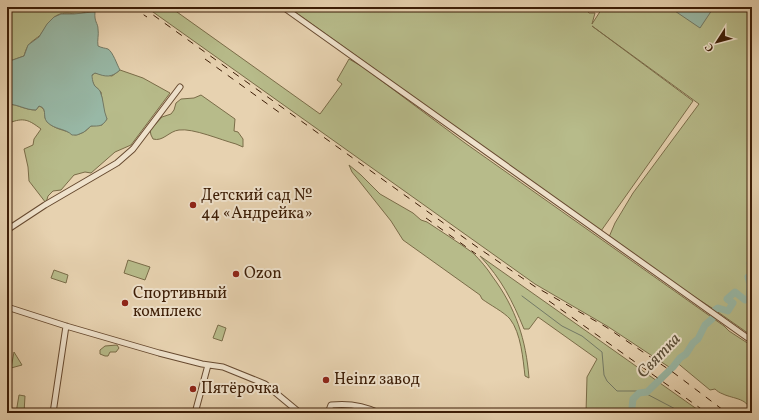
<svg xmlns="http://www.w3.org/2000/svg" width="759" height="420" font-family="Vollkorn,serif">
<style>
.green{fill:#b7bb8a;stroke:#7a6c48}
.water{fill:#98b8a6;stroke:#737a66}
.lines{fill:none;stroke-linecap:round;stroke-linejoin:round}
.stream{stroke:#737a66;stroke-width:1}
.river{stroke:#98b8a6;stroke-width:7}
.minor-casing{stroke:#674a30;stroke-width:7}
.minor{stroke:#efe2cc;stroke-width:5}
.rail{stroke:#3c1d06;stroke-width:1;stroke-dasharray:7 7;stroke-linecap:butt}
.poi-dot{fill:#8f2418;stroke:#efe2cc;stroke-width:1.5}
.labels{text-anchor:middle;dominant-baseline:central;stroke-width:4;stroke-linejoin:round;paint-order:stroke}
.poi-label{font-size:16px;fill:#3c1d06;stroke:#efe2cc;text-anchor:start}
.water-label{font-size:17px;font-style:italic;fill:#584c36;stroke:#efe2cc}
</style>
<rect width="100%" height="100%" fill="#e7d2b0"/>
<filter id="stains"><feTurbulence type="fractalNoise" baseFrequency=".005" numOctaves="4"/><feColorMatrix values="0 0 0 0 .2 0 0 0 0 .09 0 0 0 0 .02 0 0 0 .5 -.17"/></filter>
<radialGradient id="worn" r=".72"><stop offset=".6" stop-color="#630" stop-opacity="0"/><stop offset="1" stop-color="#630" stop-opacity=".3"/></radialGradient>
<!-- green -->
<path class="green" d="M7,7H93C79,19 74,11 60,14C51,17 46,27 41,34C39,37 36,38 34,40C28,44 26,49 24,56L7,62Z
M146,7H170L320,114L342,84L337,80L349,59L363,67L465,143L724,326L729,331L752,346V413H750C750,398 733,399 723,394C720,393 717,391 715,389L710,390L675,361L669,367L607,326L535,284Z
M288,7H584L589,13H595L592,24L603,7H752V336L715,310L639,261L609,237L615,223L633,193L699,104L592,26L693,101L601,231Z
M120,70L143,78L170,93L131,145L115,152L91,173L85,172L74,175L61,190L53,191L48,196L46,203L29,181L28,167L24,149L33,145L34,139L41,129C29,120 24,117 9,123L7,118V104C17,104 25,110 36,110L39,106C45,108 45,113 45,118C51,130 65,129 75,135C82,134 86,131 91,126L102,125L107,119L104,114L101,92L94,85L91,78L92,75L95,73L112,76Z
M201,95L235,119L234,131L238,132L243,139V147L236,144C221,140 193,128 179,130C169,131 163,142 153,139L151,135L150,130L162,117L171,114L174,110L176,103L181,99L194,98Z
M349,165L361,175L380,194L413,213L421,220L427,222C442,232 458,242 473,253C480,260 487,268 492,276C516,308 526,340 529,378L525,376C523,359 521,333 510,319C504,312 490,305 482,299L480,295L403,240L391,221L352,172Z
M249,191L261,195L259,201L247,197Z
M480,256L701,412L702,413H586L587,377L597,359L538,317L529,329H524C512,300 502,280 480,256Z
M128,260L150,267L145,280L124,273Z
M54,270L68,275L66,283L51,278Z
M218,325L226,328L222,341L213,338Z
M117,345L119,348L116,352H110L108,356H105L100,354V350L105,346Z
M14,352L22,365L11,368Z
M19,395L25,396L24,413H16Z"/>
<!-- water -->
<path class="water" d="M669,7H708L712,10L700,28Z
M92,12H95C94,22 98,23 98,29C99,35 97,40 98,46C102,48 105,48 108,49C113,52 117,65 120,70C111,78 106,77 95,73L92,75C92,78 93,85 96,87C97,88 99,89 100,91C104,100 103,110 107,119C102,127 99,126 91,126L84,132L77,135H72C65,128 55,130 47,122C42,116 48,108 39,106L36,110C25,110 18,104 7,104V62L24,56L28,45L39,37L47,24L54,17L61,14H74Z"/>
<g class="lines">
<!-- stream -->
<path class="stream" d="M522,296L562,326L582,336L602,352L604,375L607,381L617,391H641L683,413"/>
<!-- river -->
<path class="river" d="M752,261L750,263L752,268
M715,310L718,308L728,311L733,303L727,299L735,292L745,300L749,299L750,284L748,277L752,275
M634,413L632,407L633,399L639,393L647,392L673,367L680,358L686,354L693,343L698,339L705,325L712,319"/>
<defs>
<path id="minor" d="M283,7L752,341
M7,230L45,205L117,163L133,149L180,87
M7,307L66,326L159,353L202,364L223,367L265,384L300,413
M53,413L66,326
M195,413L208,365
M328,413L331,405C349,403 363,405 379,413"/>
</defs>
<!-- minor casing -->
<use href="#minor" class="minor-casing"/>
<!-- minor -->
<use href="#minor" class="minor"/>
<!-- rail -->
<path class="rail" d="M132,7L147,17
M142,7L477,247L534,286L606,327L674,373L727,413
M205,59L280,113
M426,218L476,254
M549,301L707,413"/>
</g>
<!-- markers -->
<g class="poi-dot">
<circle cx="193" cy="205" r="4"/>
<circle cx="236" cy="274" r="4"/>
<circle cx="125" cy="303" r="4"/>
<circle cx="326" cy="380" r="4"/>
<circle cx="193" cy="389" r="4"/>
</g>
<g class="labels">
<!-- poi labels -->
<g class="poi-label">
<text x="201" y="196">Детский сад №<tspan x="201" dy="18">44 «Андрейка»</tspan></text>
<text x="244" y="274">Ozon</text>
<text x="133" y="294">Спортивный<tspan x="133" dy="18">комплекс</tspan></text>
<text x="334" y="380">Heinz завод</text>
<text x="201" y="389">Пятёрочка</text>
</g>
<!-- water labels -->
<g class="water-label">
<text transform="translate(659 356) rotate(-46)">Святка</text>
</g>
</g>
<!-- margin -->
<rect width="759" height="420" fill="none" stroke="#e7d2b0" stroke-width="24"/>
<rect x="8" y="8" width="743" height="404" fill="none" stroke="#3c1d06" stroke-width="2"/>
<rect x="12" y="12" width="735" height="396" fill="none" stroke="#3c1d06"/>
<!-- north arrow -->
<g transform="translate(717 42) rotate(234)" stroke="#efe2cc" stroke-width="3" paint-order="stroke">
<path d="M0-3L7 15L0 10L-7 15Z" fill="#3c1d06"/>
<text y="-6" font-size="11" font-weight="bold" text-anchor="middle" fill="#3c1d06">С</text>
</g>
<rect width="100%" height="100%" filter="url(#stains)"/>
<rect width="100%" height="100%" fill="url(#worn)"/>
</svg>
